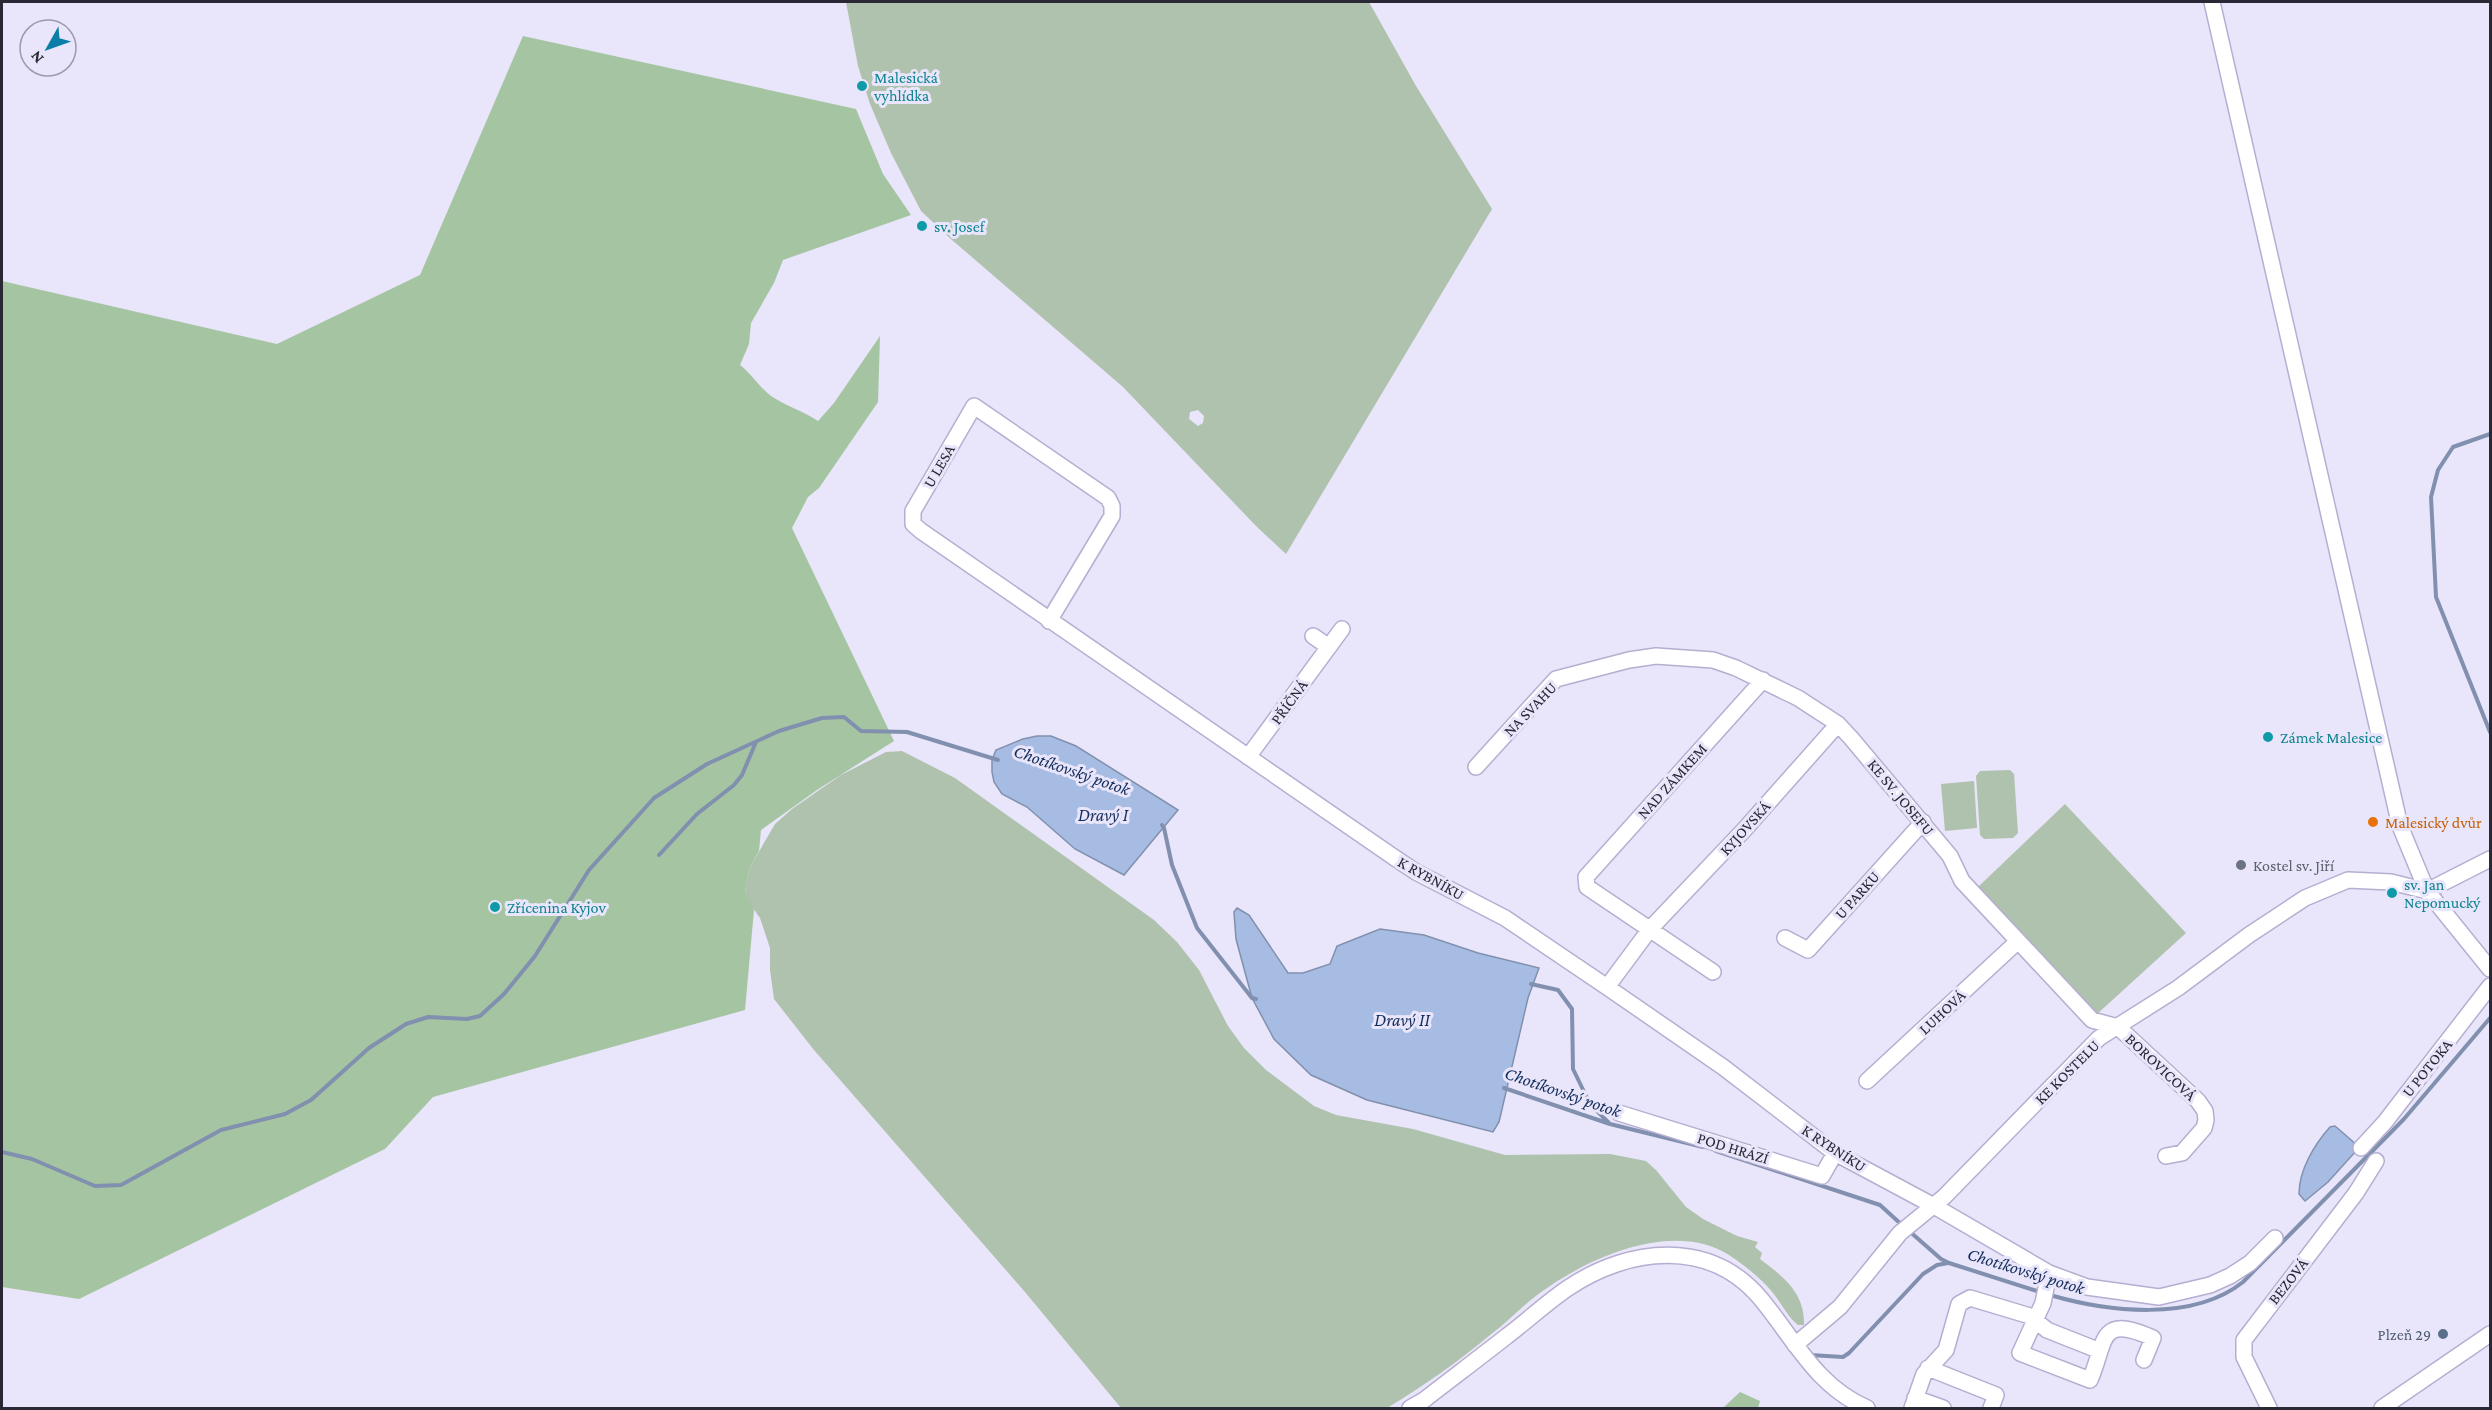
<svg xmlns="http://www.w3.org/2000/svg" width="2492" height="1410" font-family="'Crimson Pro',serif">
<style>
.green{fill:#afc2ad;fill-rule:evenodd}
.forest{fill:#a5c5a2}
.water{fill:#a6bce2;stroke:#8190ae;stroke-width:1.5}
.lines{fill:none;stroke-linecap:round;stroke-linejoin:round}
.stream{stroke:#8190ae;stroke-width:4}
.minor-casing{stroke:#b6aed1;stroke-width:18}
.minor{stroke:#fff;stroke-width:15}
.culture-dot{fill:#0f9aa8;stroke:#e9e5fa;stroke-width:2}
.food-dot{fill:#e8710a;stroke:#e9e5fa;stroke-width:2}
.worship-dot{fill:#6b7280;stroke:#e9e5fa;stroke-width:2}
.service-dot{fill:#5c6f8a;stroke:#e9e5fa;stroke-width:2}
.labels{text-anchor:middle;dominant-baseline:central;stroke-width:6;stroke-linejoin:round;paint-order:stroke}
.culture-label{font-size:16px;fill:#0d838f;stroke:#e9e5fa;text-anchor:start}
.street-label{font-size:16px;fill:#2b2835;stroke:#e9e5fa}
.food-label{font-size:16px;fill:#c56008;stroke:#e9e5fa;text-anchor:start}
.worship-label{font-size:16px;fill:#5b616d;stroke:#e9e5fa;text-anchor:start}
.service-label{font-size:16px;fill:#4e5e75;stroke:#e9e5fa;text-anchor:end}
.water-label{font-size:18px;font-style:italic;fill:#142e5d;stroke:#e9e5fa}
</style>
<rect width="100%" height="100%" fill="#e9e5fa"/>
<!-- green -->
<path class="green" d="M846,2H1369L1416,86L1492,209L1286,554L1257,527L1123,387L952,240L921,211L891,153L870,104L858,66ZM1198,410L1204,416L1203,423L1198,426L1189,419L1190,412Z
M902,751L955,778L1154,920L1177,942L1199,970L1228,1026L1244,1048L1266,1070L1314,1106L1336,1115L1413,1129L1505,1155L1610,1154L1646,1161L1656,1170L1686,1207L1703,1219L1737,1236L1758,1242L1755,1247L1762,1253L1760,1259C1784,1277 1805,1293 1804,1325H1798C1788,1317 1782,1304 1773,1293C1762,1279 1744,1265 1729,1255C1670,1218 1580,1261 1532,1299C1517,1311 1505,1324 1490,1335C1458,1362 1422,1387 1387,1408H1121L1025,1292L814,1050L774,999L770,970V948L760,918L750,904L745,891L750,867L775,824L792,809L841,775L886,752Z
M2010,770L2014,774L2018,833L2013,838L1984,839L1980,835L1976,776L1980,771Z
M1974,781L1977,828L1945,831L1941,784Z
M2065,804L2186,933L2096,1015L1977,888Z"/>
<!-- forest -->
<path class="forest" d="M523,36L856,109L883,174L911,215L783,260L774,283L751,323L749,344L740,365C751,373 759,387 771,396C786,406 803,411 818,421L834,403L880,336L878,402L819,488L808,497L792,528L894,741L817,790L761,830L759,851L750,867L745,891L754,910L745,1010L433,1097L385,1149L79,1299L2,1287V281L277,344L420,275Z
M1740,1392L1760,1401L1758,1408H1723Z"/>
<!-- water -->
<path class="water" d="M1037,736H1051L1076,746L1178,810L1124,875L1075,849L1027,807L1002,794L994,782L992,772V760L996,750L1023,739Z
M1237,908L1249,915L1288,973H1303L1330,964L1337,946L1380,929L1424,935L1478,953L1539,968L1528,998L1499,1122L1493,1132L1367,1100L1311,1075L1274,1039L1252,998L1236,939L1234,912Z
M2335,1126L2358,1146L2357,1150L2328,1182L2305,1201L2299,1194C2299,1170 2314,1145 2330,1127Z"/>
<g class="lines">
<!-- stream -->
<path class="stream" d="M2490,434L2453,447L2438,470L2431,497L2436,597L2490,732
M1162,825L1164,828L1172,865L1197,928L1252,998L1256,999
M659,855L697,814L734,785L742,775L756,742
M1531,984L1558,990L1572,1009L1573,1069L1590,1104L1609,1123
M1504,1088L1610,1124L1703,1147
M1716,1151L1880,1205L1902,1225
M2,1152L32,1159L95,1186L121,1185L221,1130L285,1114L311,1100L369,1048L406,1024L428,1017L467,1019L480,1016L504,994L535,956L589,870L654,798L707,764L779,731L822,718L844,717L861,731L907,732L998,760
M1908,1230L1941,1259L1949,1263L2040,1292
M2050,1295C2108,1312 2193,1322 2243,1282L2404,1119L2490,1018
M1810,1355L1843,1357L1849,1353L1923,1274L1937,1265L1948,1263"/>
<defs>
<path id="minor" d="M2212,2L2400,826L2427,891L2490,969
M1049,621L1112,516V506L1108,498L974,406L913,511V524L921,531L1395,858L1416,872L1505,918L1607,987L1723,1067L1835,1153L1934,1206L2049,1273L2087,1287L2159,1297L2210,1285L2230,1276L2250,1263L2275,1238
M1313,636L1329,647
M1248,757L1342,629
M1476,767L1556,679L1629,660L1656,656L1713,660L1736,668L1798,698L1838,724L1851,738L1950,856L1962,881L2092,1020L2118,1027L2198,1101L2205,1111L2206,1120L2204,1128L2182,1153L2166,1156
M2427,891L2490,859
M1785,938L1808,950L1923,822
M1713,972L1587,887L1586,877L1763,680
M1607,987L1650,929L1744,830L1838,724
M1867,1081L2017,942
M1619,1113L1822,1176L1835,1153
M2361,1148L2385,1122L2490,986
M2049,1273L2043,1303L2020,1353L2090,1380C2107,1340 2098,1314 2153,1338L2144,1360
M1795,1345L1840,1307L1900,1233L1944,1197L2099,1038L2178,988L2249,935L2305,898L2348,880L2391,882L2427,891
M1928,1368L1996,1395L1991,1408
M1915,1398L1943,1408
M1410,1408L1424,1400C1451,1379 1479,1358 1507,1336C1527,1321 1546,1303 1568,1288C1629,1247 1710,1238 1761,1299C1794,1339 1817,1387 1867,1408
M1912,1408L1924,1374L1946,1350L1959,1304L1970,1298L2030,1316L2047,1330L2100,1351
M2269,1408L2244,1357V1340L2356,1193L2376,1161
M2382,1408L2490,1334"/>
</defs>
<!-- minor casing -->
<use href="#minor" class="minor-casing"/>
<!-- minor -->
<use href="#minor" class="minor"/>
</g>
<!-- markers -->
<g class="culture-dot">
<circle cx="862" cy="86" r="6"/>
<circle cx="922" cy="226" r="6"/>
<circle cx="2268" cy="737" r="6"/>
<circle cx="2392" cy="893" r="6"/>
<circle cx="495" cy="907" r="6"/>
</g>
<circle class="food-dot" cx="2373" cy="822" r="6"/>
<circle class="worship-dot" cx="2241" cy="865" r="6"/>
<circle class="service-dot" cx="2443" cy="1334" r="6"/>
<g class="labels">
<!-- culture labels -->
<g class="culture-label">
<text x="874" y="77">Malesická<tspan x="874" dy="18">vyhlídka</tspan></text>
<text x="934" y="226">sv. Josef</text>
<text x="2280" y="737">Zámek Malesice</text>
<text x="2404" y="884">sv. Jan<tspan x="2404" dy="18">Nepomucký</tspan></text>
<text x="507" y="907">Zřícenina Kyjov</text>
</g>
<!-- street labels -->
<g class="street-label">
<text transform="translate(939 466) rotate(-60)">U LESA</text>
<text transform="translate(1289 702) rotate(-54)">PŘÍČNÁ</text>
<text transform="translate(1530 709) rotate(-46)">NA SVAHU</text>
<text transform="translate(1672 781) rotate(-48)">NAD ZÁMKEM</text>
<text transform="translate(1901 797) rotate(50)">KE SV. JOSEFU</text>
<text transform="translate(1745 828) rotate(-48)">KYJOVSKÁ</text>
<text transform="translate(1431 878) rotate(29)">K RYBNÍKU</text>
<text transform="translate(1857 895) rotate(-48)">U PARKU</text>
<text transform="translate(1942 1012) rotate(-43)">LUHOVÁ</text>
<text transform="translate(2161 1067) rotate(43)">BOROVICOVÁ</text>
<text transform="translate(2427 1068) rotate(-51)">U POTOKA</text>
<text transform="translate(2067 1072) rotate(-45)">KE KOSTELU</text>
<text transform="translate(1733 1148) rotate(17)">POD HRÁZÍ</text>
<text transform="translate(1834 1148) rotate(33)">K RYBNÍKU</text>
<text transform="translate(2288 1281) rotate(-52)">BEZOVÁ</text>
</g>
<!-- food labels -->
<g class="food-label">
<text x="2385" y="822">Malesický dvůr</text>
</g>
<!-- worship labels -->
<g class="worship-label">
<text x="2253" y="865">Kostel sv. Jiří</text>
</g>
<!-- service labels -->
<g class="service-label">
<text x="2431" y="1334">Plzeň 29</text>
</g>
<!-- water labels -->
<g class="water-label">
<text transform="translate(1072 770) rotate(19)">Chotíkovský potok</text>
<text x="1103" y="815">Dravý I</text>
<text x="1402" y="1020">Dravý II</text>
<text transform="translate(1563 1092) rotate(19)">Chotíkovský potok</text>
<text transform="translate(2026 1271) rotate(17)">Chotíkovský potok</text>
</g>
</g>
<!-- border -->
<rect width="2492" height="1410" fill="none" stroke="#2b2835" stroke-width="6"/>
<!-- north arrow -->
<g transform="translate(48 48) rotate(230)"><circle r="28" fill="#e9e5fa" stroke="#9d99ab" stroke-width="1.5"/>
<path d="M0-4.5L10 22L0 15L-10 22Z" fill="#097ea6"/>
<text y="-9" font-size="16" font-weight="bold" text-anchor="middle" fill="#2b2835">N</text>
</g>
</svg>
